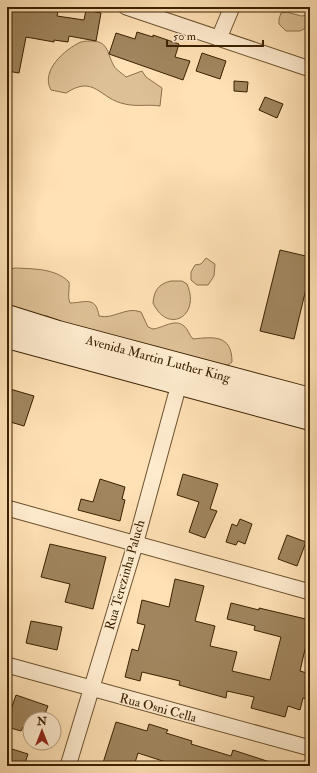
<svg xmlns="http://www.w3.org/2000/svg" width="317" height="773" font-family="'IM FELL Double Pica',serif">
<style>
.green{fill:#dec096;stroke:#8c704b}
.building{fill:#a0855e;stroke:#3a2100}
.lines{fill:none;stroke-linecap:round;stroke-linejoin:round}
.street-casing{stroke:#6b512d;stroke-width:17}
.secondary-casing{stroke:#3a2100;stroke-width:24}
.street{stroke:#ffeccf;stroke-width:15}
.secondary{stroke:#ffeccf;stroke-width:22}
.labels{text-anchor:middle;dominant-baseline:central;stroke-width:3;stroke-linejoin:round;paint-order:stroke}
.street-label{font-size:13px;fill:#3a2100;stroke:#ffeccf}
</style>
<rect width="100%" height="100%" fill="#ffe1b5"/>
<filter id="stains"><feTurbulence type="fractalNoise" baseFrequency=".005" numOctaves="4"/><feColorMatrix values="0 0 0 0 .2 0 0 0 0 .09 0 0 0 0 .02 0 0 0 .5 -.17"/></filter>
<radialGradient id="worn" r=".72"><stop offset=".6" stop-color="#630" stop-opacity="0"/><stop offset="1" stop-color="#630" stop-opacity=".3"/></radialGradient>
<!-- green -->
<path class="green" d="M287,12L301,16L310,15V26L300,31H286L279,24V19L281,13Z
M93,41C109,42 107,54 114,66C116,70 122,73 126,77L142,71L146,77L162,88L160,106C148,104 137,107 125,104C99,99 95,74 66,93L51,90C40,71 65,49 81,42C84,41 89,41 93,41Z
M206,258L215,264L214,276L208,285H197L191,280V272L195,265L201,264Z
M15,268C33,269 55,268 69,282C70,289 67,296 70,303C84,303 96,295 99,316C113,320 126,306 141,312L148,327L153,329C163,328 175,318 184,326C188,329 189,335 193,339C213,337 232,334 232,362L228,365H223L67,324L47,316L7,311V270Z
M171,281H182L187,284C201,316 168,335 153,303C154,291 158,284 171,281Z"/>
<!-- building -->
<path class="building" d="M7,7H59L57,16L84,20L86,10L101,13L96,41L69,36L68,42L54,40V42L26,37L19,73L7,71Z
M137,32L153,37V35L179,44L175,57L190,61L183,80L109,54L116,33L135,39Z
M202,53L226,61L220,79L196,71Z
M234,81L248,82L247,92L234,91Z
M265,97L283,104L277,118L259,110Z
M280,250L310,257V272L294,339L260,331Z
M10,389L34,396L24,426L7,421V399Z
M183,474L218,484L210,509L217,511L205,538L189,532L199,502L177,495Z
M100,479L125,487L122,499L125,500L120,521L78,510L81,499L93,502Z
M240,519L252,524L245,544L238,541L236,545L226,542L232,524L237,526Z
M287,535L306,542L297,566L278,559Z
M50,544L106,557L93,609L65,602L70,584L41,577Z
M175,579L204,586L195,621L215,626L210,646L237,652L232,671L270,680L281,637L254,630L255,626L227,619L231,603L259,610V608L310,620V646L306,645L300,671L310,674V700L303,698L300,710L288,706L285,717L251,708L254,697L227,691L226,698L179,685L180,681L142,672L140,681L125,677L132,649L138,651L145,625L137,623L142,600L169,607Z
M31,621L62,627L57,650L26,643Z
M16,695L48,706L43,719H30V730L23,727L21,731L7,727V721Z
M116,722L147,731L149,724L168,730L166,733L192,741L191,744L231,756L233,750L276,764V766H178L138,753L134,766H102Z
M12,749L28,754L24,766H7Z"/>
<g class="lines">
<defs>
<path id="street" d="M126,7L310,69
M219,38L232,7
M7,508L310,592
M7,665L310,748
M68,766L135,545L179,384"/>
<path id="secondary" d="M7,316L58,332L310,399
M7,337L310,419"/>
</defs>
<!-- street casing -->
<use href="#street" class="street-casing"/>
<!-- secondary casing -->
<use href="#secondary" class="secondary-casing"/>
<!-- street -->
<use href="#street" class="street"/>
<!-- secondary -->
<use href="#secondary" class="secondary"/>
</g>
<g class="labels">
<!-- street labels -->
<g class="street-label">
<text transform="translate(158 359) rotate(15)">Avenida Martin Luther King</text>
<text transform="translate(125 575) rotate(-74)">Rua Terezinha Paluch</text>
<text transform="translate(158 708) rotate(15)">Rua Osni Cella</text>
</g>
</g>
<!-- margin -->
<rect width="317" height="773" fill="none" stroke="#ffe1b5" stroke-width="24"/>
<rect x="8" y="8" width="301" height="757" fill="none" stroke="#3a2100" stroke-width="2"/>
<rect x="12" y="12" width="293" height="749" fill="none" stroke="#3a2100"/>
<!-- north arrow -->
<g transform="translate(42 731)"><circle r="19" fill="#ffeccf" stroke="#b09b7c"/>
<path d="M0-3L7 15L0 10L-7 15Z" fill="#8f2418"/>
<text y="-6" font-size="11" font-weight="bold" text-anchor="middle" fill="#3a2100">N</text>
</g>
<!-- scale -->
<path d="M167 40v6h96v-6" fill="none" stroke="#3a2100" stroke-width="2"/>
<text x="173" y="40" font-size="12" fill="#3a2100" stroke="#ffeccf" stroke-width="3" paint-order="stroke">50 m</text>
<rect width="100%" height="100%" filter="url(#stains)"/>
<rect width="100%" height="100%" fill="url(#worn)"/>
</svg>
